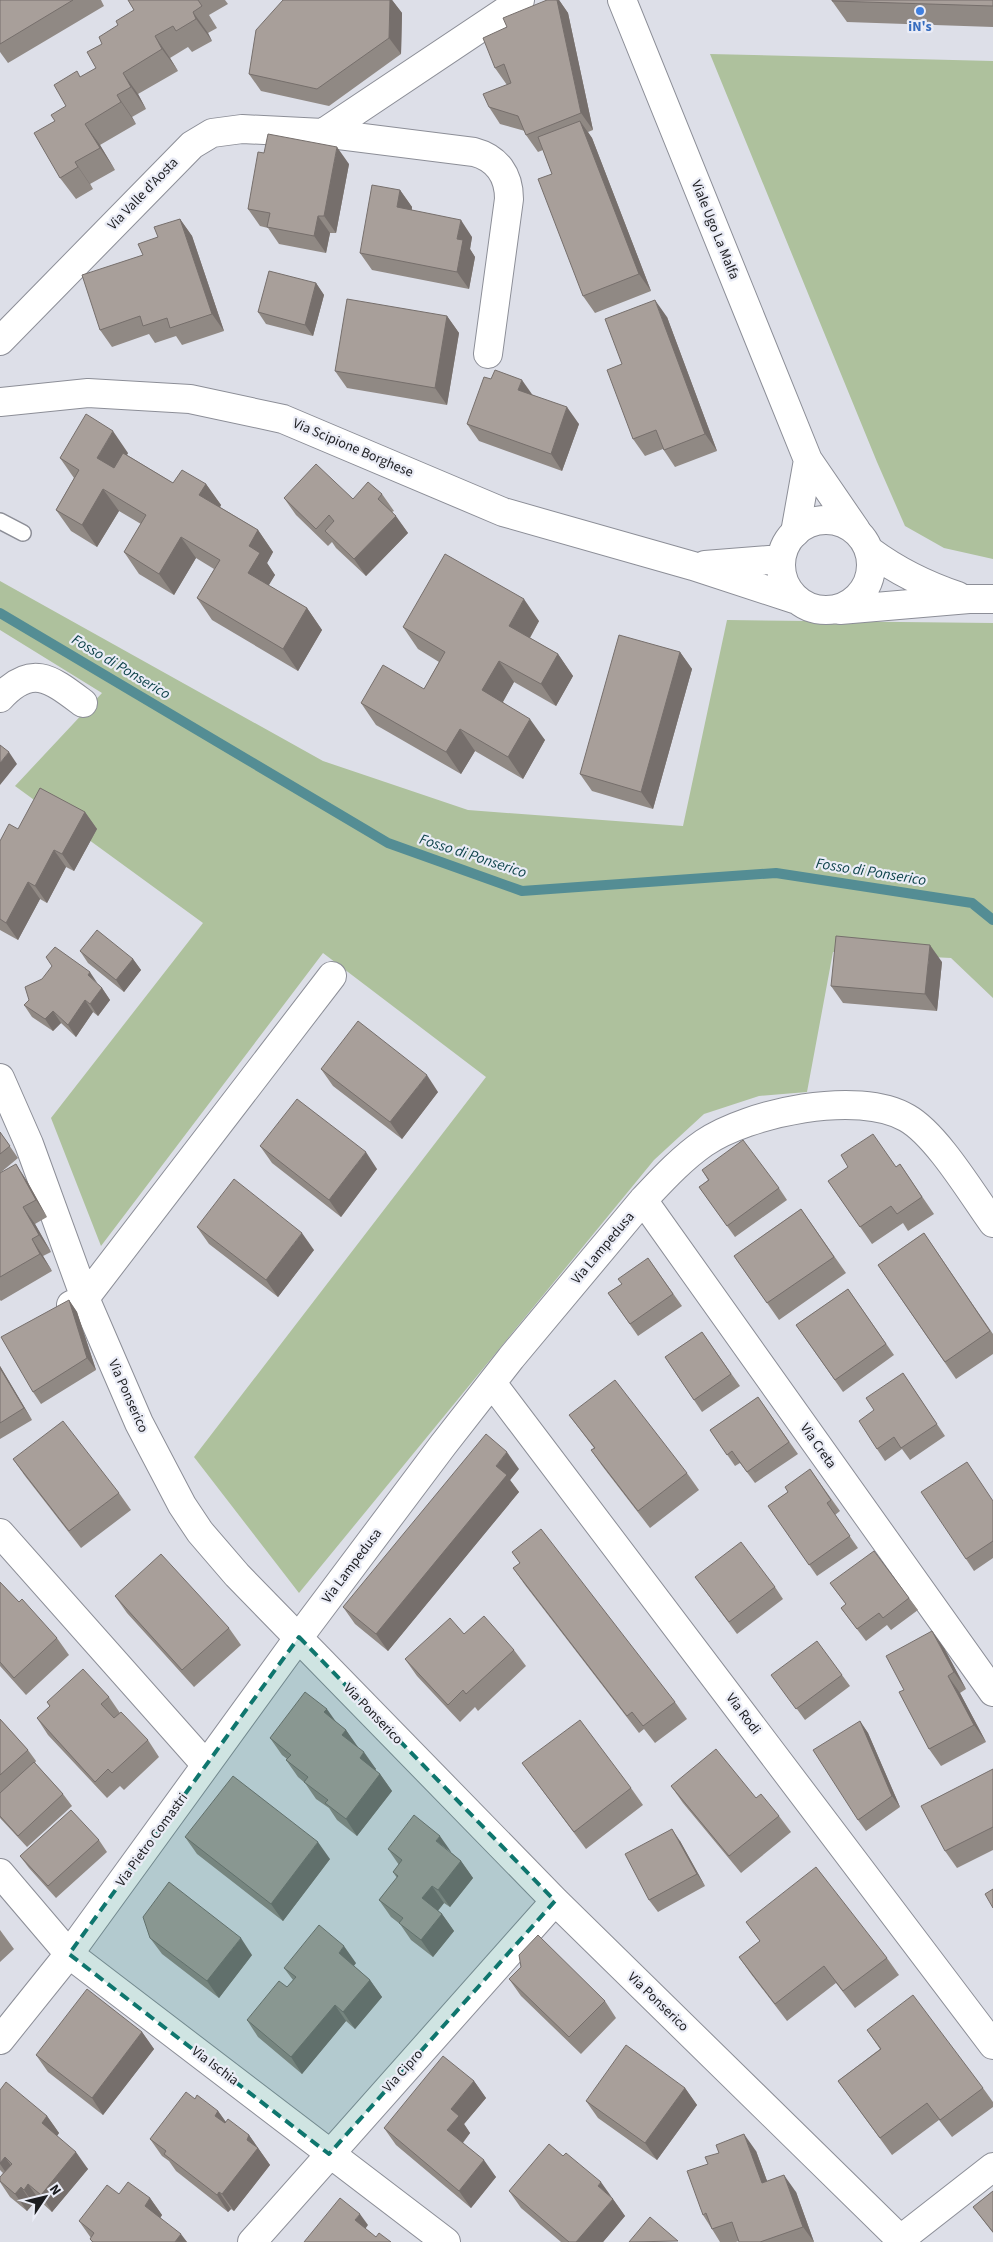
<svg xmlns="http://www.w3.org/2000/svg" width="993" height="2242" font-family="'Source Sans 3',sans-serif">
<style>
.green{fill:#aec19d}
.lines{fill:none;stroke-linecap:round;stroke-linejoin:round}
.stream{stroke:#548d94;stroke-width:10}
.service-casing{stroke:#8c8e97;stroke-width:18}
.minor-casing{stroke:#8c8e97;stroke-width:30}
.tertiary-casing{stroke:#8c8e97;stroke-width:30}
.secondary-casing{stroke:#8c8e97;stroke-width:30}
.service{stroke:#fff;stroke-width:15}
.minor{stroke:#fff;stroke-width:28}
.tertiary{stroke:#fff;stroke-width:28}
.secondary{stroke:#fff;stroke-width:28}
.wall{fill:#908984}
.shaded-wall{fill:#766f6c}
.building{fill:#a89f9a;stroke:#766f6c}
.marked{fill:#0f766e;fill-opacity:0.2;stroke:#0f766e;stroke-width:4;stroke-dasharray:10 6;stroke-linejoin:round}
.shop-dot{fill:#3f7fe0;stroke:#eaecf6;stroke-width:2}
.labels{text-anchor:middle;dominant-baseline:central;stroke-width:4.5;stroke-linejoin:round;paint-order:stroke}
.shop-label{font-size:14px;font-weight:bold;fill:#366cbe;stroke:#eaecf6}
.street-label{font-size:14px;fill:#1b1c1f;stroke:#eaecf6}
.water-label{font-size:15px;font-style:italic;fill:#0e434a;stroke:#eaecf6}
</style>
<rect width="100%" height="100%" fill="#dddfe8"/>
<!-- green -->
<path class="green" d="M710,54L993,61V559L944,548L905,526L877,462Z
M0,581L323,761L468,810L683,826L727,620L993,623V998L951,958L833,952L807,1092L759,1096L704,1114L654,1160L299,1593L194,1457L486,1077L323,953L101,1246L51,1118L203,923L15,786L102,693L0,630Z"/>
<g class="lines">
<!-- stream -->
<path class="stream" d="M0,613L388,843L522,891L776,873L972,903L993,920"/>
<defs>
<path id="service" d="M0,521L23,533"/>
<path id="minor" d="M323,133L513,6L520,0
M0,341L192,145L212,133L242,129L323,133L474,152C497,158 509,175 509,199L488,354
M0,698C32,663 51,679 83,703
M0,1078L29,1144L85,1298L139,1423L182,1505L200,1532L237,1575L555,1901L903,2242
M643,1200L993,1692
M71,1305L85,1298L332,976
M492,1383L993,2045
M0,1533L206,1765
M0,1873L69,1954L446,2242
M0,2040L69,1954L299,1637L443,1445L511,1358L643,1200C662,1180 681,1159 704,1143C748,1113 858,1089 907,1118C937,1135 972,1194 993,1223
M252,2242L555,1901
M897,2242L993,2167"/>
<path id="tertiary" d="M622,0L808,460L856,530
M795,533L808,460"/>
<path id="secondary" d="M0,402L88,393L190,399L283,419L503,512L693,566L797,600
M781 565a45 45 0 1 1 90 0a45 45 0 1 1-90 0Z
M870,551C897,571 925,585 958,596
M705,565L781,559
M840,610L969,599H993"/>
</defs>
<!-- service casing -->
<use href="#service" class="service-casing"/>
<!-- minor casing -->
<use href="#minor" class="minor-casing"/>
<!-- tertiary casing -->
<use href="#tertiary" class="tertiary-casing"/>
<!-- secondary casing -->
<use href="#secondary" class="secondary-casing"/>
<!-- service -->
<use href="#service" class="service"/>
<!-- minor -->
<use href="#minor" class="minor"/>
<!-- tertiary -->
<use href="#tertiary" class="tertiary"/>
<!-- secondary -->
<use href="#secondary" class="secondary"/>
</g>
<!-- wall -->
<path class="wall" d="M0,0H101L104,6L8,63L0,52Z
M128,0H225L228,4L209,15L217,28L208,33L212,41L192,52L188,47L170,58L178,71L138,94L146,109L132,117L136,124L100,145L115,170L90,184L93,189L76,199L60,178L55,121L66,106L81,77L96,68L102,44L118,25L134,10Z
M283,0H392L402,13L401,54L329,106L261,91L249,74Z
M547,0H559L568,13L593,130L588,132L592,138L651,291L595,313L583,296L552,174L543,150L538,152L526,135L525,131L500,124L489,107L507,85L495,68L507,27Z
M993,0V27L847,22L832,1Z
M264,153L349,164L336,233H330L326,253L279,244L268,228L260,226L248,209Z
M400,190L412,207V210L472,237L470,249L475,257L469,289L372,270L360,253Z
M180,219L192,236L224,331L182,345L176,336L155,343L149,334L112,347L100,330L143,255L158,237Z
M316,283L324,295L313,336L266,324L258,312Z
M447,316L459,333L447,405L347,388L335,371Z
M667,317L717,451L675,467L663,449L645,456L633,439L622,364Z
M533,395L579,424L562,471L479,441L467,424Z
M128,453L127,455L173,483L206,484L221,505L220,507L258,530L273,552L267,563L275,575L268,585L307,608L322,630L298,671L212,620L197,598L214,569L196,558L174,595L139,574L124,552L141,524L119,511L97,547L71,531L56,510L74,478L60,458Z
M382,494L394,511L392,512L408,533L366,576L336,548L332,542L328,546L296,515L284,498L353,499Z
M539,621L530,638L558,654L573,676L556,706L514,682L503,702L545,740L523,779L475,751L461,774L376,725L361,703L424,689L439,662L418,649L403,627Z
M680,652L692,669L653,809L592,791L580,774Z
M85,812L97,829L74,871L66,867L47,903L40,899L18,940L0,930V841L18,829Z
M80,951L133,959L141,970L124,992L88,963Z
M942,962L937,1011L843,1003L831,986Z
M98,984L102,988L110,1000L98,1016L93,1012L76,1037L61,1023L53,1031L32,1017L24,1005Z
M321,1069L438,1092L402,1139L333,1086Z
M0,1132L18,1158L0,1173Z
M260,1146L377,1169L341,1217L272,1163Z
M900,1164L934,1214L908,1231L903,1223L872,1244L828,1181L896,1167Z
M702,1170L779,1188L787,1200L735,1237L699,1187L708,1180Z
M0,1173L27,1181L47,1217L35,1224L51,1252L43,1256L52,1271L1,1301L0,1300Z
M801,1209L846,1273L779,1320L734,1256Z
M197,1227L314,1250L278,1297L209,1244Z
M924,1233L993,1334V1354L956,1379L878,1265Z
M648,1258L682,1306L638,1336L608,1293L622,1284Z
M848,1289L894,1355L843,1392L796,1325Z
M69,1300L77,1312L96,1370L41,1404L33,1392Z
M702,1332L740,1386L702,1412L665,1357Z
M0,1366L32,1420L0,1439Z
M903,1373L945,1436L910,1460L902,1449L885,1461L877,1449L874,1410Z
M758,1397L798,1454L755,1483L740,1463L735,1466L710,1430Z
M569,1415L687,1473L699,1490L650,1528L603,1467L591,1450L594,1448Z
M13,1459L119,1493L131,1510L81,1548L25,1476Z
M519,1469L510,1480L519,1492L388,1651L355,1624L343,1607Z
M810,1469L840,1511L835,1515L858,1548L817,1576L768,1506L788,1492Z
M993,1501V1558L974,1571L966,1559Z
M512,1552L675,1702L687,1719L655,1743L644,1729L639,1733L525,1585L513,1568L520,1563Z
M695,1577L775,1587L783,1599L737,1634Z
M0,1582L19,1602L57,1638L69,1655L26,1695L0,1666Z
M830,1583L909,1598L918,1610L891,1630L887,1625L866,1641L841,1608L846,1604Z
M115,1596L229,1628L241,1645L194,1687L127,1613Z
M464,1634L514,1650L526,1666L478,1711L475,1707L460,1722L417,1676L405,1659Z
M944,1648L966,1689L960,1693L986,1742L941,1766L929,1749L904,1690Z
M842,1675L850,1686L805,1720L780,1686Z
M109,1697L120,1713L148,1740L159,1757L124,1790L120,1786L107,1798L48,1735L37,1718L50,1706L47,1702Z
M0,1719L28,1750L36,1761L35,1763L63,1794L72,1806L27,1847L0,1818Z
M860,1721L868,1733L900,1807L866,1831L858,1820Z
M336,1722L346,1730L357,1747L376,1769L375,1770L380,1774L392,1791L357,1836L337,1820L329,1808L316,1799L305,1783L298,1777L286,1760L287,1759L282,1755L270,1738Z
M522,1763L631,1788L643,1805L586,1849Z
M993,1769V1850L957,1868L945,1851Z
M671,1786L756,1798L779,1816L791,1832L741,1873L683,1803Z
M185,1837L330,1859L283,1921L197,1854Z
M99,1840L107,1852L56,1898L29,1868L20,1856Z
M680,1841L705,1886L658,1912L649,1900Z
M388,1849L452,1853L461,1861L473,1878L450,1907L444,1903L438,1911L442,1914L454,1931L433,1957L411,1940L400,1924L391,1917L379,1900L397,1878L393,1872L399,1865Z
M746,1922L887,1958L899,1975L855,2008L836,1983L787,2021L751,1974L739,1957L760,1941Z
M0,1930L14,1949L0,1962Z
M150,1938L252,1955L219,1998L162,1954Z
M356,1963L354,1966L370,1980L382,1997L355,2029L346,2021L302,2074L258,2037L247,2020L287,1987L293,1980L284,1968Z
M509,1979L605,2001L616,2018L581,2054L521,1996Z
M867,2030L983,2088L993,2102V2107L952,2137L939,2120L892,2155L838,2081L880,2049Z
M142,2032L154,2049L103,2115L48,2072L36,2055Z
M474,2081L486,2098L464,2124L470,2133L463,2143L496,2177L471,2208L396,2145L384,2128Z
M685,2088L697,2105L657,2160L598,2118L586,2101Z
M0,2090L47,2116L59,2133L57,2136L88,2169L52,2212L40,2201L36,2207L33,2204L27,2211L10,2197L0,2182V2177L3,2173L0,2170Z
M195,2099L218,2111L226,2122L249,2135L270,2165L234,2211L231,2209L228,2212L176,2171L169,2161L162,2156L150,2139Z
M756,2151L767,2181L796,2192L814,2242H739V2241L736,2242H720L712,2229L710,2226L703,2215Z
M509,2191L612,2198L625,2216L603,2242H561L521,2208Z
M993,2191V2233L973,2207Z
M119,2194L150,2198L162,2215L160,2218L187,2242H92L90,2239L91,2238L79,2221Z"/>
<!-- shaded-wall -->
<path class="shaded-wall" d="M390,0H392L402,13L401,54L389,38Z
M557,0H559L568,13L593,130L581,113Z
M193,12L208,33L212,41L196,19Z
M155,36L170,58L178,71L162,49Z
M123,73L138,94L146,109L131,87Z
M117,95L132,117L136,124L121,102Z
M580,121L592,138L651,291L639,274Z
M85,124L100,145L115,170L100,148Z
M337,147L349,164L336,233L324,216Z
M75,162L90,184L93,189L78,167Z
M400,190L412,207L409,224L397,207Z
M318,216L330,233L326,253L314,236Z
M180,219L192,236L224,331L212,314Z
M461,220L472,237L470,249L475,257L469,289L457,272V239Z
M316,283L324,295L313,336L305,325Z
M655,300L667,317L717,451L705,434Z
M447,316L459,333L447,405L435,388Z
M522,380L534,397L518,390Z
M567,407L579,424L562,471L551,454Z
M113,431L128,453L113,479L97,458Z
M206,484L221,505L215,517L199,495Z
M103,489L119,511L97,547L82,525Z
M396,516L408,533L366,576L354,559Z
M258,530L273,552L267,563L275,575L263,595L248,573L249,546Z
M181,537L196,558L174,595L159,574Z
M524,599L539,621L524,648L509,626Z
M307,608L322,630L298,671L283,649Z
M680,652L692,669L653,809L641,792Z
M558,654L573,676L556,706L541,684Z
M499,661L514,682L497,712L482,690Z
M530,719L545,740L523,779L508,757Z
M460,729L475,751L461,774L446,752Z
M9,752L17,764L0,785V763Z
M85,812L97,829L74,871L62,854Z
M54,850L66,867L47,903L35,886Z
M28,882L40,899L18,940L6,923Z
M930,945L942,962L937,1011L925,994Z
M133,959L141,970L124,992L116,980Z
M90,972L98,984L88,975Z
M102,988L110,1000L98,1016L90,1004Z
M85,1000L93,1012L76,1037L68,1025Z
M53,1011L61,1023L53,1031L45,1019Z
M427,1075L438,1092L402,1139L390,1122Z
M366,1152L377,1169L341,1217L329,1200Z
M16,1164L27,1181L47,1217L36,1200Z
M23,1207L35,1224L51,1252L39,1235Z
M302,1233L314,1250L278,1297L266,1280Z
M32,1239L43,1256L52,1271L40,1254Z
M69,1300L77,1312L96,1370L87,1358Z
M0,1366L32,1420L24,1408L0,1368Z
M507,1452L519,1469L510,1480L519,1492L388,1651L376,1634L496,1466Z
M932,1631L944,1648L966,1689L954,1672Z
M948,1676L960,1693L986,1742L974,1725Z
M327,1709L339,1726L324,1712Z
M860,1721L868,1733L900,1807L892,1796Z
M346,1730L358,1747L354,1752L342,1735Z
M364,1752L376,1769L372,1775L360,1758Z
M380,1774L392,1791L357,1836L346,1819Z
M672,1829L680,1841L705,1886L697,1874Z
M440,1836L452,1853L436,1841Z
M318,1842L330,1859L283,1921L271,1904Z
M461,1861L473,1878L450,1907L438,1890Z
M432,1886L444,1903L434,1915L422,1898Z
M442,1914L454,1931L433,1957L421,1940Z
M241,1938L252,1955L219,1998L207,1981Z
M344,1946L356,1963L350,1970L339,1953Z
M370,1980L382,1997L355,2029L343,2012Z
M335,2005L346,2021L302,2074L291,2057Z
M142,2032L154,2049L103,2115L92,2098Z
M474,2081L486,2098L464,2124L470,2133L459,2147L447,2130L451,2109Z
M685,2088L697,2105L657,2160L645,2143Z
M218,2111L230,2128L215,2116Z
M47,2116L59,2133L54,2140L42,2123Z
M744,2134L756,2151L774,2200L762,2183Z
M249,2135L270,2165L234,2211L222,2194Z
M76,2152L88,2169L52,2212L41,2195Z
M5,2157L17,2174L11,2180L0,2164V2163Z
M484,2160L496,2177L471,2208L459,2191Z
M784,2175L796,2192L814,2242L803,2227Z
M601,2182L613,2199L598,2186Z
M28,2184L40,2201L36,2207L24,2190Z
M21,2187L33,2204L27,2211L15,2194Z
M219,2192L231,2209L228,2212L217,2195Z
M150,2198L162,2215L157,2223L145,2206Z
M613,2199L625,2216L603,2242H576Z
M360,2214L368,2225L363,2232L355,2220Z
M181,2234L187,2242H175Z"/>
<!-- building -->
<path class="building" d="M0,0H73L0,44Z
M128,0H198L202,6L193,12L196,19L176,31L173,26L155,36L162,49L123,73L131,87L117,95L121,102L85,124L100,148L75,162L78,167L60,178L34,133L55,121L51,115L66,106L54,85L77,71L80,77L96,68L87,52L102,44L99,37L118,25L116,21L134,10Z
M283,0H390L389,38L317,89L249,74L256,30Z
M547,0H557L581,113L526,135L518,116L489,107L483,94L511,83L504,64L495,68L483,38L507,27L503,18Z
M832,0H993V6L832,1Z
M580,121L639,274L583,296L538,179L552,174L538,137Z
M268,134L337,147L324,216H318L314,236L267,227L270,213L248,209L258,152L264,153Z
M372,185L400,190L397,207L461,220L457,239L463,240L457,272L360,253Z
M180,219L212,314L170,328L167,318L143,326L140,316L100,330L82,275L143,255L138,244L158,237L154,227Z
M269,271L316,283L305,325L258,312Z
M347,299L447,316L435,388L335,371Z
M655,300L705,434L664,450L656,430L633,439L607,370L622,364L605,319Z
M495,370L522,380L518,390L567,407L551,454L467,424L484,377L491,379Z
M86,414L113,431L97,458L114,468L123,453L173,483L182,470L206,484L199,495L258,530L249,546L260,553L248,573L307,608L283,649L197,598L220,560L181,537L159,574L124,552L146,515L103,489L82,525L56,510L79,470L60,458Z
M316,464L353,499L368,482L382,494L378,499L396,516L354,559L325,531L334,521L329,515L316,529L284,498Z
M445,554L524,599L509,626L558,654L541,684L499,661L482,690L530,719L508,757L460,729L446,752L361,703L383,665L424,689L445,652L403,627Z
M619,635L680,652L641,792L580,774Z
M0,745L9,752L0,763Z
M40,788L85,812L62,854L54,850L35,886L28,882L6,923L0,919V841L9,824L18,829Z
M97,930L133,959L116,980L80,951Z
M836,936L930,945L925,994L831,986Z
M55,947L90,972L88,975L102,988L90,1004L85,1000L68,1025L53,1011L45,1019L24,1005L29,1000L25,987L42,979L52,966L46,957Z
M358,1021L427,1075L390,1122L321,1069Z
M297,1099L366,1152L329,1200L260,1146Z
M0,1132L10,1146L0,1154Z
M873,1134L896,1167L900,1164L922,1197L897,1214L891,1206L860,1227L828,1181L848,1167L841,1155Z
M743,1140L779,1188L727,1226L699,1187L709,1180L702,1170Z
M16,1164L36,1200L23,1207L39,1235L32,1239L40,1254L0,1277V1173Z
M234,1179L302,1233L266,1280L197,1227Z
M801,1209L834,1257L767,1303L734,1256Z
M924,1233L990,1331L945,1362L878,1265Z
M648,1258L673,1294L630,1324L608,1293L622,1284L618,1279Z
M848,1289L886,1344L835,1380L796,1325Z
M69,1300L87,1358L33,1392L1,1337Z
M702,1332L731,1374L694,1400L665,1357Z
M0,1368L24,1408L0,1423Z
M903,1373L937,1424L901,1448L894,1437L877,1449L859,1421L874,1410L866,1398Z
M615,1380L687,1473L638,1511L591,1450L595,1448L569,1415Z
M758,1397L789,1442L747,1472L732,1451L727,1455L710,1430Z
M63,1421L119,1493L69,1531L13,1459Z
M486,1434L507,1452L496,1466L507,1475L376,1634L343,1607Z
M967,1462L993,1501V1541L966,1559L921,1492Z
M810,1469L831,1500L827,1503L850,1536L809,1565L768,1506L788,1492L785,1487Z
M541,1529L675,1702L643,1726L632,1712L627,1716L513,1568L520,1563L512,1552Z
M741,1542L775,1587L729,1622L695,1577Z
M874,1551L909,1598L883,1618L879,1613L857,1629L841,1608L846,1604L830,1583Z
M161,1554L229,1628L182,1670L115,1596Z
M0,1582L19,1602L22,1599L57,1638L14,1678L0,1662Z
M484,1616L514,1650L466,1694L463,1690L448,1705L405,1659L450,1618L464,1634Z
M932,1631L954,1672L948,1676L974,1725L929,1749L899,1692L904,1690L886,1656Z
M817,1641L842,1675L796,1709L771,1675Z
M83,1669L109,1697L101,1704L114,1718L121,1712L148,1740L112,1773L108,1769L95,1782L37,1718L50,1706L47,1702Z
M305,1692L327,1709L324,1712L346,1730L342,1735L364,1752L360,1758L380,1774L346,1819L325,1803L328,1800L304,1782L308,1777L286,1760L291,1755L270,1738Z
M0,1719L28,1750L0,1775Z
M580,1720L631,1788L574,1832L522,1763Z
M860,1721L892,1796L858,1820L813,1750Z
M716,1749L756,1798L761,1794L779,1816L729,1856L671,1786Z
M34,1762L63,1794L18,1836L0,1816V1793Z
M993,1769V1827L945,1851L921,1806Z
M233,1776L318,1842L271,1904L185,1837Z
M71,1810L99,1840L48,1886L20,1856Z
M414,1815L440,1836L436,1841L461,1861L438,1890L432,1886L422,1898L442,1914L421,1940L399,1923L403,1918L379,1900L398,1876L393,1872L402,1860L388,1849Z
M672,1829L697,1874L649,1900L625,1854Z
M816,1867L887,1958L843,1991L824,1966L775,2004L739,1957L760,1941L746,1922Z
M169,1882L241,1938L207,1981L150,1938L143,1917Z
M993,1889V1908L985,1894Z
M319,1925L344,1946L339,1953L370,1980L343,2012L335,2005L291,2057L247,2020L279,1981L287,1987L296,1977L284,1968Z
M538,1935L605,2001L569,2037L509,1979L521,1967L519,1955Z
M87,1989L142,2032L92,2098L36,2055Z
M913,1995L983,2088L940,2120L927,2103L880,2138L838,2081L881,2049L867,2030Z
M626,2045L685,2088L645,2143L586,2101Z
M443,2056L474,2081L451,2109L459,2116L447,2130L484,2160L459,2191L384,2128Z
M6,2082L47,2116L42,2123L76,2152L41,2195L28,2184L24,2190L21,2187L15,2194L0,2181V2177L12,2164L5,2157L0,2163V2090Z
M186,2092L195,2099L197,2095L218,2111L215,2116L225,2123L228,2119L249,2135L247,2140L258,2148L222,2194L219,2192L217,2195L164,2154L166,2151L150,2139Z
M744,2134L762,2183L784,2175L803,2227L760,2242H739L732,2222L712,2229L706,2213L703,2215L687,2171L708,2164L705,2157L719,2153L716,2145Z
M549,2144L563,2156L566,2153L601,2182L598,2186L613,2199L576,2242H569L509,2191Z
M128,2182L150,2198L145,2206L181,2234L175,2242H93L90,2239L94,2233L79,2221L107,2185L119,2194Z
M993,2191V2232L973,2207Z
M340,2198L360,2214L355,2220L376,2237L379,2233L391,2242H304Z
M650,2217L678,2241L629,2242Z"/>
<!-- marked area -->
<path class="marked" d="M299,1637L555,1901L329,2154L69,1954Z"/>
<!-- markers -->
<circle class="shop-dot" cx="920" cy="11" r="5"/>
<g class="labels">
<!-- shop labels -->
<g class="shop-label">
<text x="920" y="27">iN's</text>
</g>
<!-- street labels -->
<g class="street-label">
<text transform="translate(143 194) rotate(-46)">Via Valle d'Aosta</text>
<text transform="translate(715 230) rotate(68)">Viale Ugo La Malfa</text>
<text transform="translate(353 448) rotate(23)">Via Scipione Borghese</text>
<text transform="translate(603 1248) rotate(-50)">Via Lampedusa</text>
<text transform="translate(128 1396) rotate(66)">Via Ponserico</text>
<text transform="translate(818 1446) rotate(55)">Via Creta</text>
<text transform="translate(352 1566) rotate(-53)">Via Lampedusa</text>
<text transform="translate(373 1714) rotate(46)">Via Ponserico</text>
<text transform="translate(743 1714) rotate(53)">Via Rodi</text>
<text transform="translate(152 1840) rotate(-54)">Via Pietro Comastri</text>
<text transform="translate(658 2002) rotate(44)">Via Ponserico</text>
<text transform="translate(215 2066) rotate(37)">Via Ischia</text>
<text transform="translate(403 2071) rotate(-48)">Via Cipro</text>
</g>
<!-- water labels -->
<g class="water-label">
<text transform="translate(121 667) rotate(31)">Fosso di Ponserico</text>
<text transform="translate(473 856) rotate(18)">Fosso di Ponserico</text>
<text transform="translate(871 872) rotate(9)">Fosso di Ponserico</text>
</g>
</g>
<!-- north arrow -->
<g transform="translate(45 2197) rotate(55)" stroke="#eaecf6" stroke-width="4" paint-order="stroke">
<path d="M0-4L9 19L0 12L-9 19Z" fill="#1b1c1f"/>
<text y="-8" font-size="14" font-weight="bold" text-anchor="middle" fill="#1b1c1f">N</text>
</g>
</svg>
